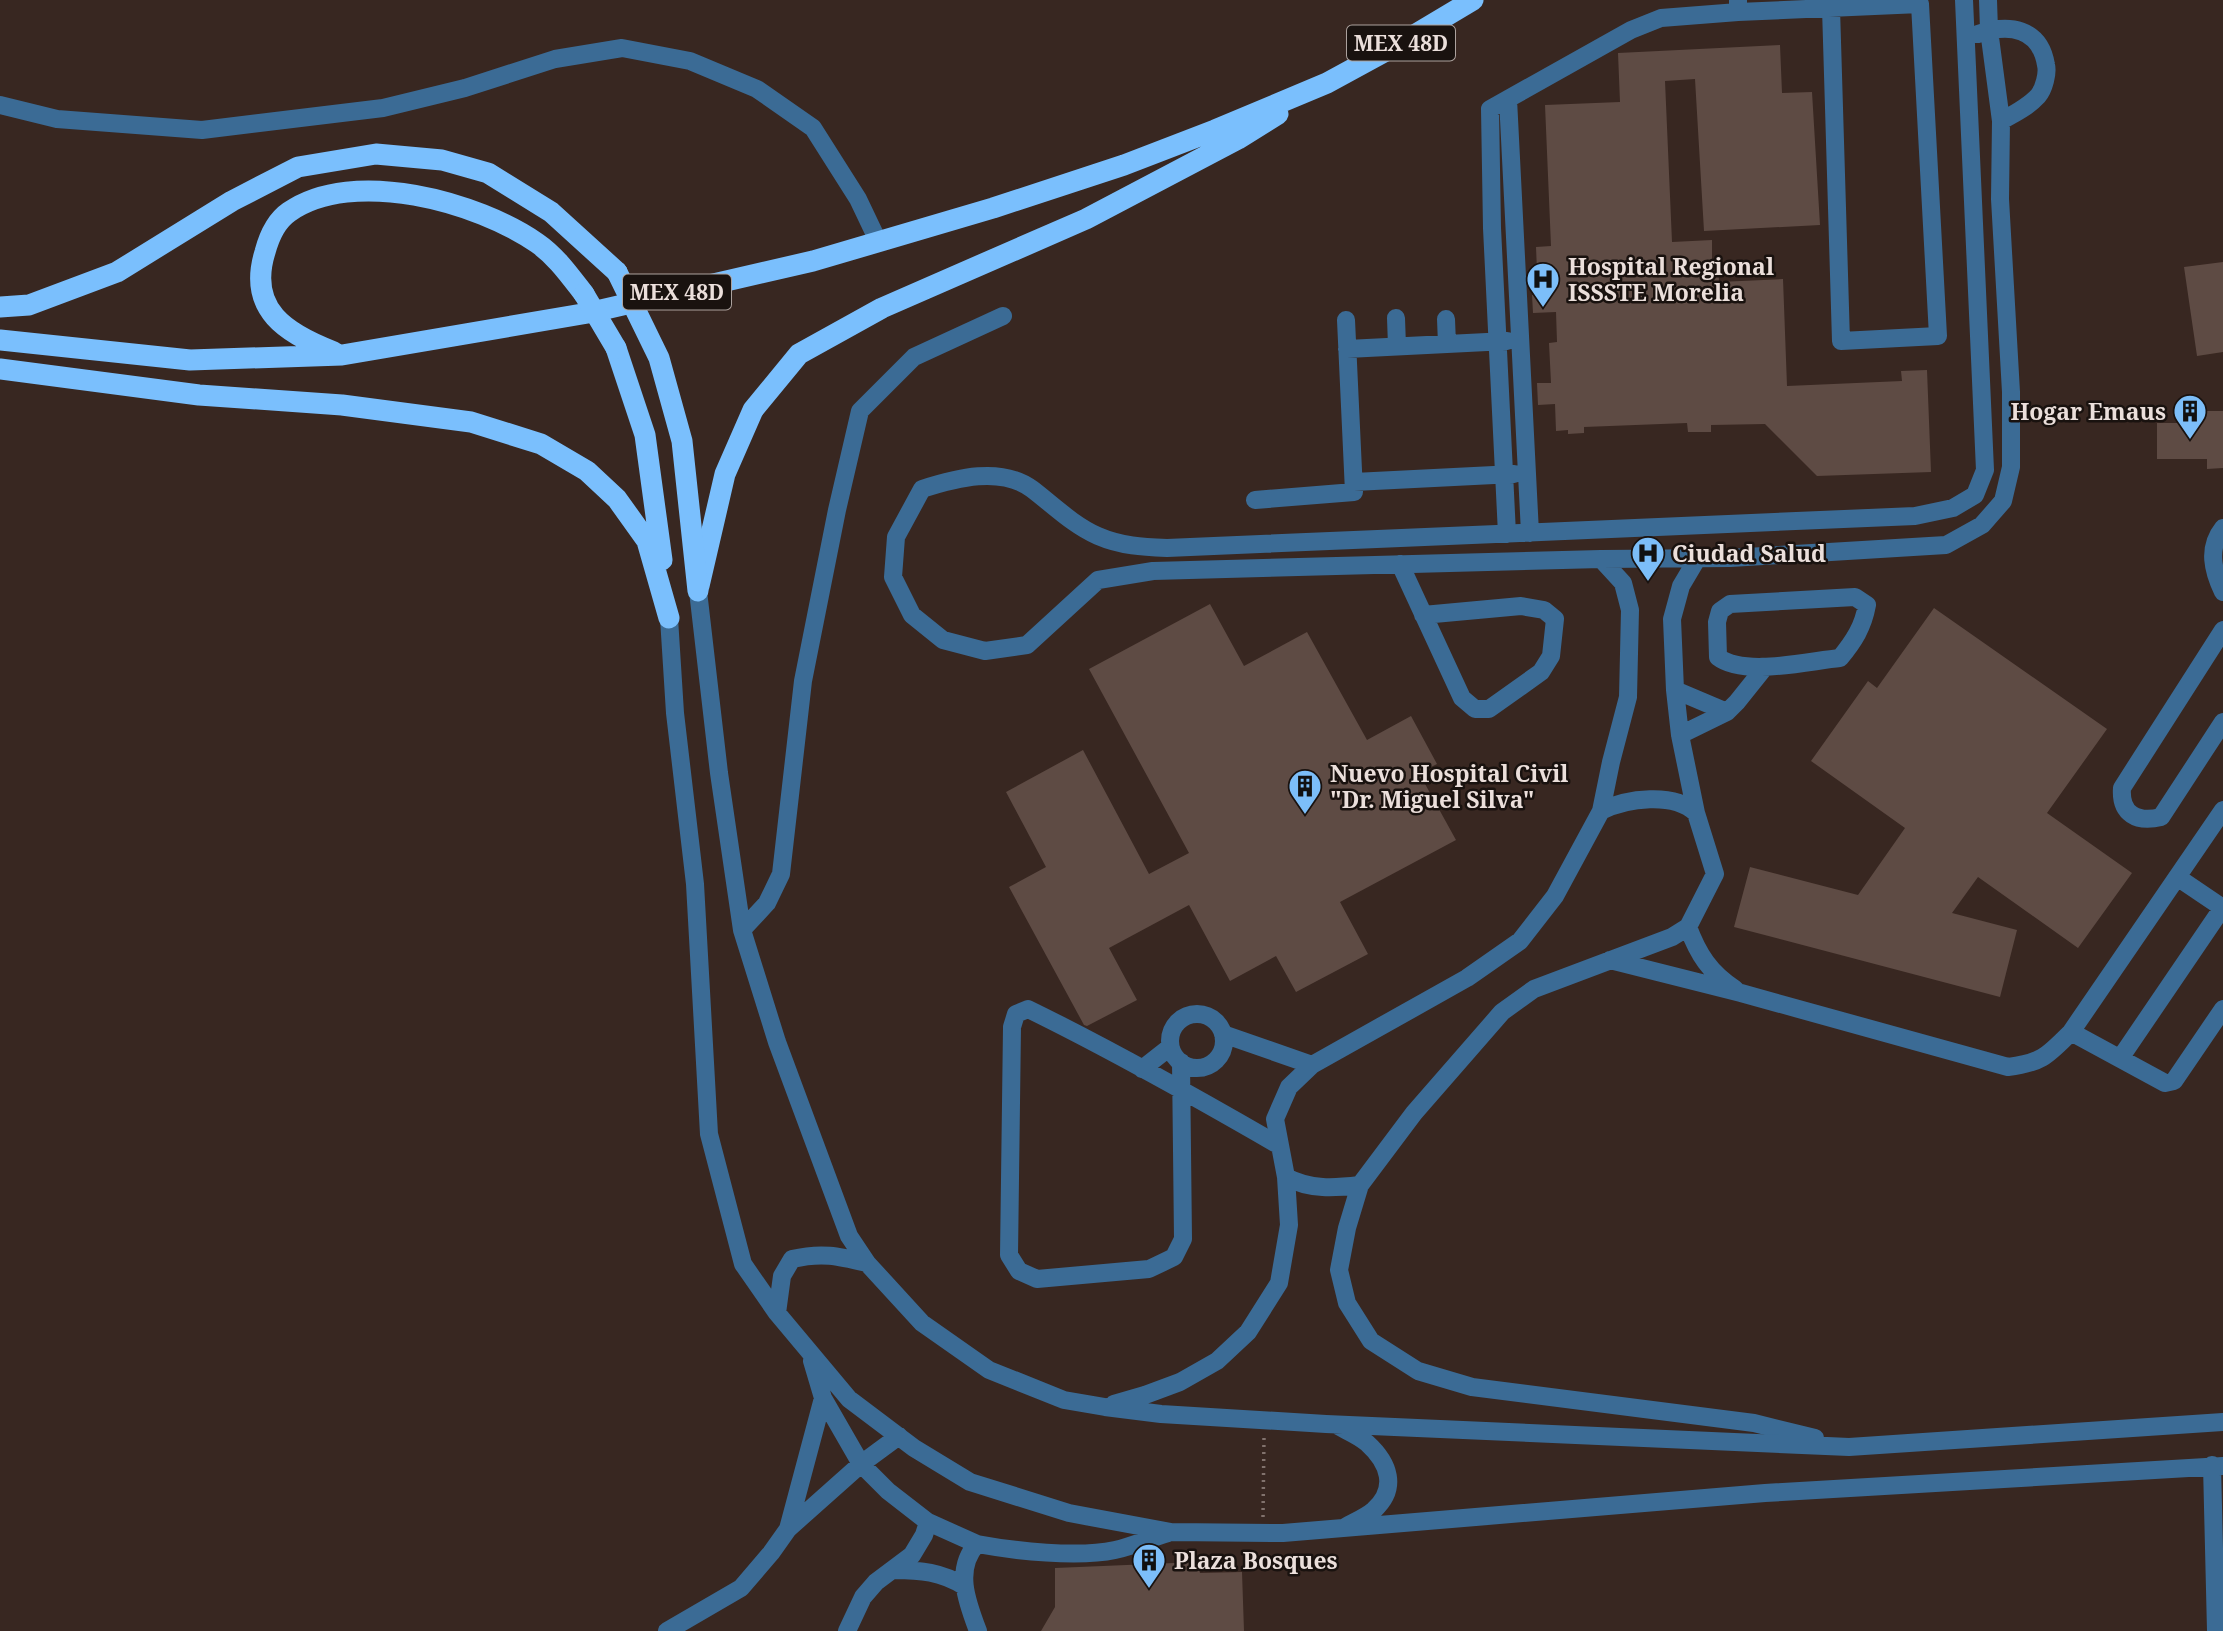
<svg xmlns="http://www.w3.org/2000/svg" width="2223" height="1631" font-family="'Noto Serif',serif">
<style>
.building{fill:#5e4b44}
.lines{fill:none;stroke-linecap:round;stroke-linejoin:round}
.path{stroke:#81726d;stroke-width:3.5;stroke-dasharray:2 5;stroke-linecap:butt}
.minor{stroke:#3b6b95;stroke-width:18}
.highway{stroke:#7abffd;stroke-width:21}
.highway-bridge{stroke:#7abffd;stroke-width:21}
.labels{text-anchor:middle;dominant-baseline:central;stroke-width:5;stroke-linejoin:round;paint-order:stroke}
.shield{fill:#19120f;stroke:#aca29e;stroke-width:2}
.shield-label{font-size:21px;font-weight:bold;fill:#ebdfdb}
.poi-label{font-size:23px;font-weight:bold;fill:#ebdfdb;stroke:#19120f;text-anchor:start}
</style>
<rect width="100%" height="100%" fill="#382721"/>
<!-- building -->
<path class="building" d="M1780,45L1782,93L1812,92L1820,225L1704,231L1695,79L1665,81L1672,242L1712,240V261L1718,260L1719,282L1783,279L1787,386L1902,381L1901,371L1927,370L1931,472L1817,476L1765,424L1711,425V432H1688L1687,423L1584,427V433L1568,434V430L1556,431L1555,404L1538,405L1537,383H1551L1549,343L1557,342L1556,312L1533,313L1532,295H1538L1536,247L1551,246L1545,105L1620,102L1618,53Z
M2223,262V352L2197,356L2184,267Z
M2183,411H2223V468L2207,469V459H2157V423H2183Z
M1210,604L1244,666L1307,632L1367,740L1411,716L1437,764L1419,773L1456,840L1340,902L1368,954L1296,992L1276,956L1230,981L1189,905L1109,948L1137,1000L1087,1026L1084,1025L1009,887L1046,867L1006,792L1083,750L1149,874L1189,853L1089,669Z
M1934,608L2107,729L2047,813L2132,873L2078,948L1978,877L1952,913L2017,930L2000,997L1734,927L1750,867L1858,895L1905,828L1811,761L1868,681L1877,688Z
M1198,1562L1200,1573L1242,1572L1244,1631H1041L1055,1607V1568Z"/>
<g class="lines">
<!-- path -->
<path class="path" d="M1263,1517L1264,1437"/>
<!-- minor -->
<path class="minor" d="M1964,0L1985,470L1975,495L1953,508L1915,516L1167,548C1143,547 1121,546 1098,536C1073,525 1053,505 1032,489C1001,466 956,478 922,489L896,537L893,577L912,615L943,640L985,651L1027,645L1098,580L1153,571L1601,559L1730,558L1946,545L1982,525L2003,501L2011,467V392L2000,199L2001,121L1989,30L1988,0
M1738,12L1920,4L1938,336L1841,341L1831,8
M1978,34C2009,23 2040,28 2046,65C2048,73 2044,89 2038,96C2028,107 2014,114 2001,121
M1508,99L1530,533
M0,105L57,119L202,130L383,108L465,88L555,59L622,48L690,61L757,89L813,128L858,199L878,241
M1396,318L1397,346
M1446,319L1447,344
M1347,349L1507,341
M1354,482L1514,474
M1255,500L1354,492L1346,320
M2223,528C2207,548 2213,571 2223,592
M1507,534L1492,228L1490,109L1631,30L1661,18L1738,12V0
M1697,559L1681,586L1672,619L1675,690L1680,735L1696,813L1715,874L1688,927L1672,937L1534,989L1502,1012L1414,1113L1360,1185L1347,1228L1339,1270L1347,1303L1371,1341L1418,1371L1472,1387L1754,1423L1815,1438
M1400,564L1462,698L1475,709H1489L1541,672L1551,656L1555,619L1544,610L1521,606L1423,615
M698,591L719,773L742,930L777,1042L849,1236L867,1263L922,1323L989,1370L1064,1400L1105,1407L1161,1414L1326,1424L1849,1447L2223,1422
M1855,597L1867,605C1863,627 1854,641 1840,658C1808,661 1744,677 1718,657L1717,622L1720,611L1730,604Z
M669,618L675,713L695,884L709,1134L743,1264L777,1313L849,1399L914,1448L970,1482L1069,1513L1171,1532L1283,1533L1765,1493L2223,1466
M2223,630L2122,788C2120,814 2137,823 2161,817L2223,722
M1675,690L1727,712
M1680,735L1727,712L1737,702L1765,667
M1601,811C1627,798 1674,792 1696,813
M2177,877L2223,908
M1688,927C1698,954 1710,973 1735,989
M742,930L767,903L781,874L803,681L837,510L860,411L914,357L1003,316
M1610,960L1741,993L2008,1067C2042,1063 2048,1055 2071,1032L2223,810
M1170 1041a27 27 0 1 1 54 0a27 27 0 1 1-54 0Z
M2071,1032L2165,1083L2174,1081L2223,1009
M1223,1034L1312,1065
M2121,1057L2223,907
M1181,1062L1183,1239L1174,1257L1149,1269L1037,1279L1019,1271L1009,1255L1012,1027L1016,1014L1028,1009C1114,1051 1197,1098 1280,1146
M1142,1069L1170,1047
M1286,1177C1310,1190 1335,1188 1360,1185
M777,1313L782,1276L792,1259C822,1252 838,1256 867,1263
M812,1361L823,1398L861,1464L888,1491L928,1522L924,1535L912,1555L876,1582L863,1597L847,1631
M1114,1404L1145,1395L1180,1382L1217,1361L1248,1332L1279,1283L1289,1225L1286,1177L1275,1119L1289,1087L1312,1065L1467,978L1520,941L1555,896L1601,811L1611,762L1628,697L1630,610L1623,583L1601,559
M1338,1426C1347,1431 1359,1436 1367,1443C1389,1463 1398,1488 1374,1510C1366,1517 1354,1522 1345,1527
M2212,1465L2216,1631
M928,1522L977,1544
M788,1529L823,1398
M894,1570C921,1570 941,1572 964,1586
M667,1631L741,1588L771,1553L788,1529L861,1464L899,1436
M978,1631C967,1602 954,1569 977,1544C1015,1551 1078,1558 1115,1550C1133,1546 1150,1538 1168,1533"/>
<!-- highway -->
<path class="highway" d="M0,307L29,305L117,272L232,201L298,167L376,154L442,160L488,173L551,212L617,272
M0,340L190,360L342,355L588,313L813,261L993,208L1124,165L1215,130L1327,83L1406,40L1473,0
M616,348L645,435L662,560
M334,352C287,334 247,310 265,252C269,237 276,221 289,212C353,167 478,202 537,243C556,256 570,276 584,294
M0,369L199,395L342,405L471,422L541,444L587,471L617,499L647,541L669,618
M699,586L725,474L753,410L799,354L882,308L1086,219L1238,139L1278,114"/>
<!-- highway-bridge -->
<path class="highway-bridge" d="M617,272L659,358L682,441L698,591
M584,294L616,348"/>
</g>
<!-- icons -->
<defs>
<symbol id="hospital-pin" viewBox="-11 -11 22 30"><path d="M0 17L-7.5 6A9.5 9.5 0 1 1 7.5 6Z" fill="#7cbef9" stroke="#19120f"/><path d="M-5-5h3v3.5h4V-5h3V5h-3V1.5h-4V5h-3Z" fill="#111"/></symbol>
<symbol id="building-pin" viewBox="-11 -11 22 30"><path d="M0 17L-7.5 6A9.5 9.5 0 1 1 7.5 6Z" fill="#7cbef9" stroke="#19120f"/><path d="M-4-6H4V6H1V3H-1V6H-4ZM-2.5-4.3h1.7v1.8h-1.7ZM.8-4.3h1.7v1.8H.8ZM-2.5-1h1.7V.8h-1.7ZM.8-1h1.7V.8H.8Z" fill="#111"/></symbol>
</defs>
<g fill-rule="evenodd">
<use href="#hospital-pin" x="1524" y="260" width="38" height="52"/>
<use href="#building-pin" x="2171" y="392" width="38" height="52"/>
<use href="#hospital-pin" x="1629" y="534" width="38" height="52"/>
<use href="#building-pin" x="1286" y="767" width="38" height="52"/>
<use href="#building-pin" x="1130" y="1541" width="38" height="52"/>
</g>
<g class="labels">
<!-- shield labels -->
<g class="shield">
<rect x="1347" y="25.5" width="108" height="35" rx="5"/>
<rect x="623" y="274.5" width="108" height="35" rx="5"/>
</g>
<g class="shield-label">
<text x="1401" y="43">MEX 48D</text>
<text x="677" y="292">MEX 48D</text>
</g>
<!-- poi labels -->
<g class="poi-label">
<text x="1568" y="266">Hospital Regional<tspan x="1568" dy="26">ISSSTE Morelia</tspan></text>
<text x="2166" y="411" text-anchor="end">Hogar Emaus</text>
<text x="1672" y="553">Ciudad Salud</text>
<text x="1330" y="773">Nuevo Hospital Civil<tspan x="1330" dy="26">"Dr. Miguel Silva"</tspan></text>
<text x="1174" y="1560">Plaza Bosques</text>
</g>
</g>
</svg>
